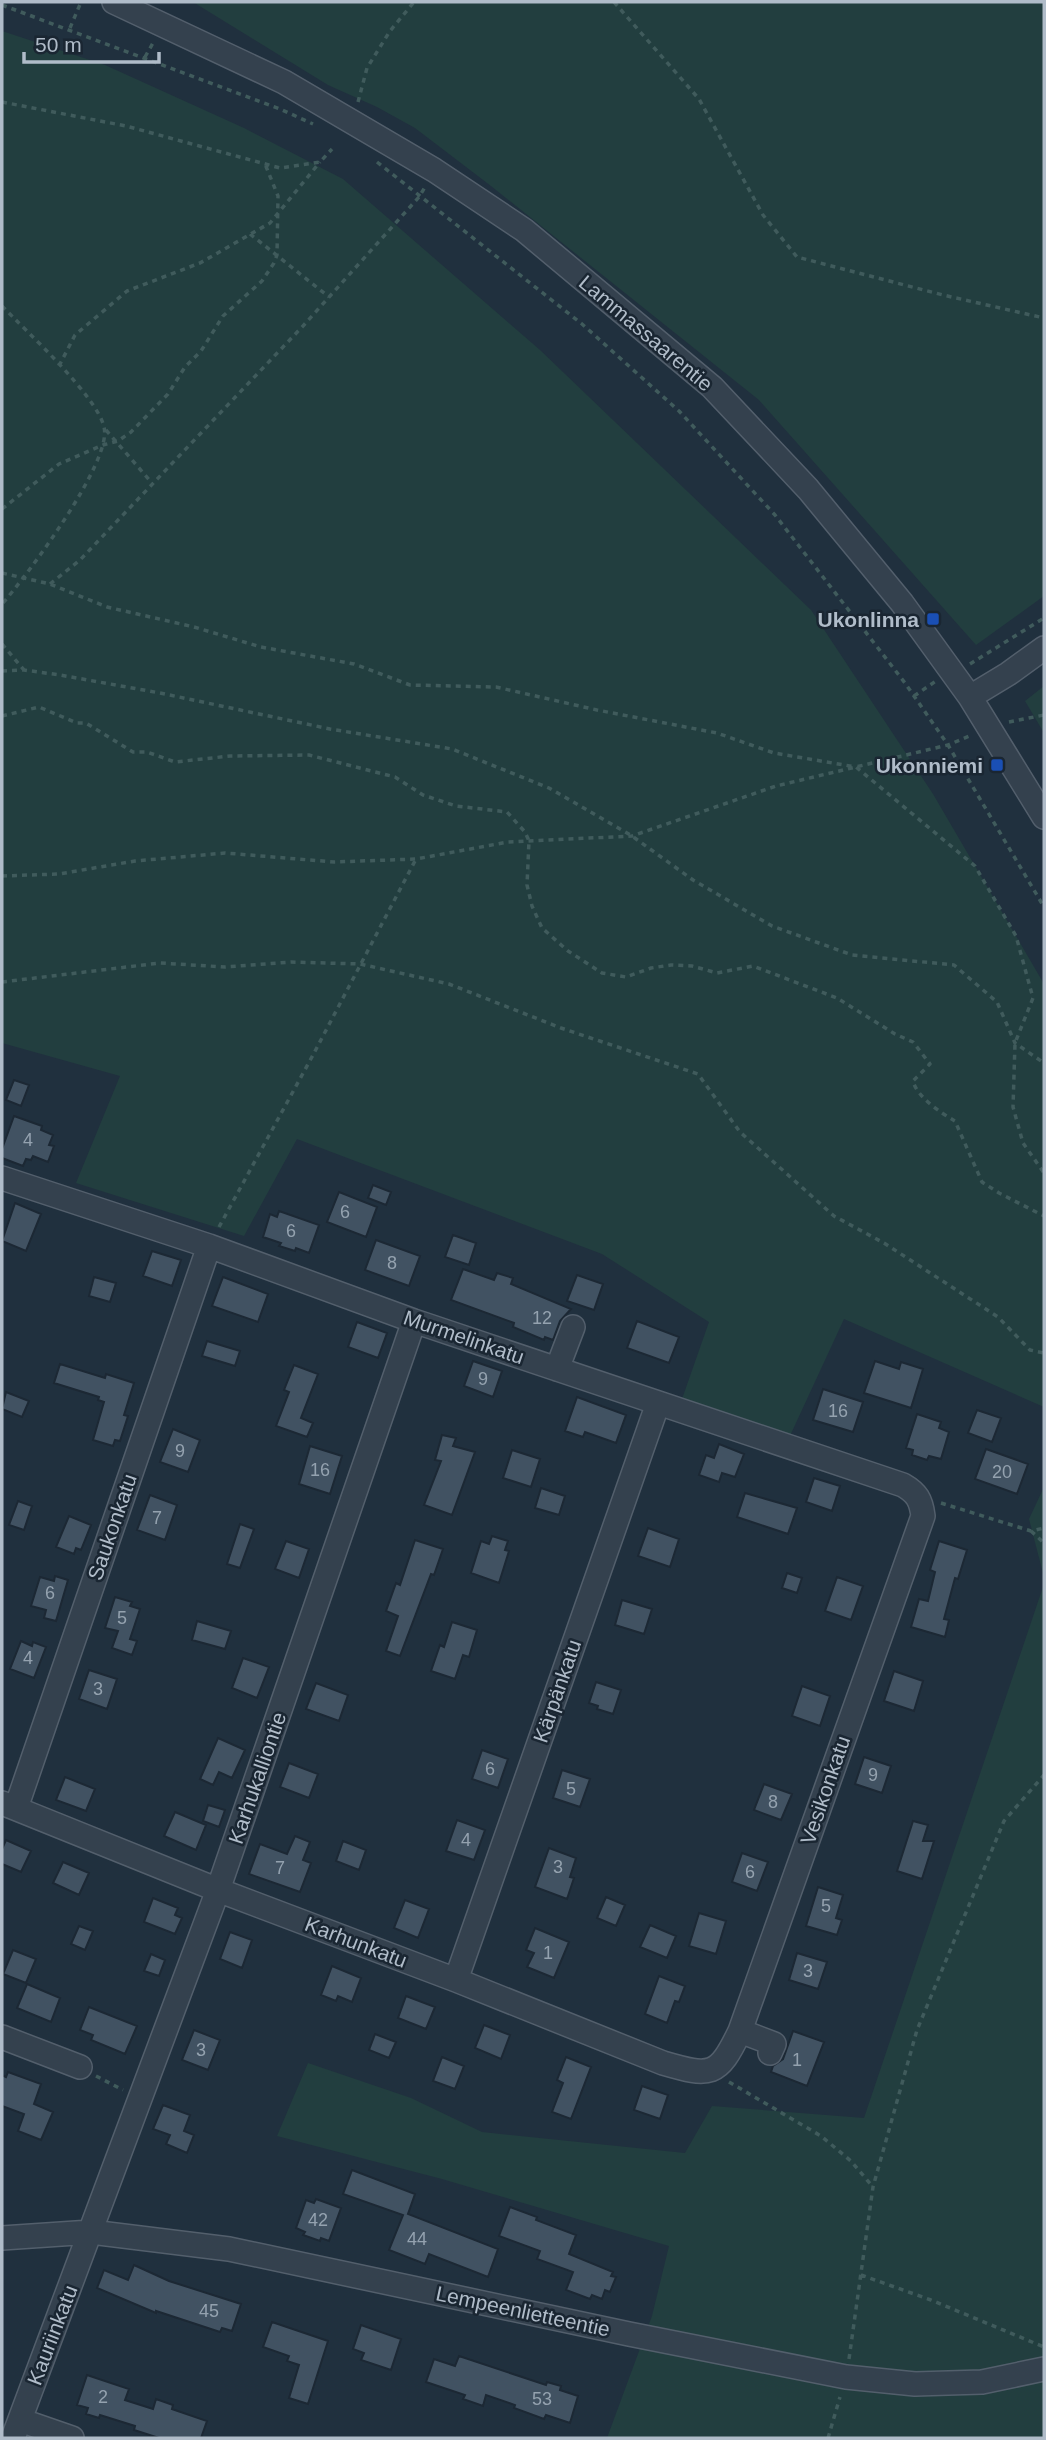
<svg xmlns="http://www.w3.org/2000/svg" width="1046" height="2440" font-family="Helvetica,sans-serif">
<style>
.green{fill:#223e3f}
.building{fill:#415262;stroke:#1c2834;stroke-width:2}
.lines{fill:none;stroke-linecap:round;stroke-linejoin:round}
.minor-casing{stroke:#535f6c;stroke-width:26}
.path{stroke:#405b5c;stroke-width:3.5;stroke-dasharray:5 5;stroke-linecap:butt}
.minor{stroke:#34414e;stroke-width:23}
.transit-dot{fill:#1a4fb4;stroke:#1a2632;stroke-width:2.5}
.labels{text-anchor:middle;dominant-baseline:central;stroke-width:5;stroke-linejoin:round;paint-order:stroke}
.number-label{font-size:18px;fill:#94a2af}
.street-label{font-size:21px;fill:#b0bcc9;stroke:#1a2632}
.poi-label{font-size:21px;font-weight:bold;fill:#b0bcc9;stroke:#1a2632;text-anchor:end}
</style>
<rect width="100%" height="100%" fill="#20303e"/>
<!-- green -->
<path class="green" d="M193,2H1044V596L976,645L759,400L491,186L415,128L377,107L328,85Z
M2,31L105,65L244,128L343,179L540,350L811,610L933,794L1044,984V1407L844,1319L789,1438L682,1399L709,1322L602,1254L297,1139L244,1236L76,1183L120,1076L2,1043Z
M1044,686V733L1025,701Z
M1044,1487V1577L1029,1519Z
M1044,1584V2438H607L652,2316L669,2246L442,2179L277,2136L308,2063L411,2098L482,2132L685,2153L712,2106L864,2118Z"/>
<!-- building -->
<path class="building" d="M14,1080L29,1085L21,1106L6,1100Z
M14,1116L42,1126L41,1130L53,1135L49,1145L54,1146L48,1162L33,1156L31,1160L26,1159L23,1166L2,1158V1149Z
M373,1185L391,1192L386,1205L368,1198Z
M339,1192L377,1207L366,1237L327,1222Z
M15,1203L41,1214L26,1251L2,1241Z
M279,1211L319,1225L309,1253L296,1248L295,1251L279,1246L281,1243L263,1237L270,1214L277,1217Z
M453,1235L476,1243L469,1265L445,1257Z
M376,1240L420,1256L409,1286L365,1270Z
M152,1251L181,1260L172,1286L143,1276Z
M463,1269L494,1280L497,1273L513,1278L511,1284L571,1309L560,1321L553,1340L545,1337L544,1340L513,1327L514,1323L451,1300Z
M577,1275L603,1284L594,1310L567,1301Z
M94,1277L116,1283L110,1302L89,1296Z
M223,1277L268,1294L258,1322L212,1306Z
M637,1321L679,1337L669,1363L627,1348Z
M357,1322L387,1333L378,1358L348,1347Z
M207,1341L240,1351L235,1366L202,1356Z
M473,1361L502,1371L493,1397L464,1386Z
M875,1361L899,1369L901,1362L923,1369L911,1408L864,1393Z
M60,1364L105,1378L106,1374L134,1383L124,1415L128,1416L120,1441L115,1440L113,1446L93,1440L104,1402L98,1400L99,1397L54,1383Z
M294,1365L318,1374L301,1418L313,1423L307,1437L276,1426L289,1392L284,1390Z
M823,1389L863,1402L853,1432L813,1420Z
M6,1392L29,1401L22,1417L2,1409Z
M577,1397L626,1415L616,1443L585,1432L583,1437L565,1431Z
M977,1410L1001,1418L992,1442L968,1433Z
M917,1414L941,1422L939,1428L949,1432L941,1459L929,1456L927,1460L912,1455L913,1450L906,1448Z
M173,1429L200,1440L188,1472L160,1462Z
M442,1435L456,1438L453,1446L475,1452L452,1515L424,1505L441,1461L435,1460Z
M719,1444L744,1454L735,1477L722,1473L719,1482L699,1475L706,1455L714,1458Z
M310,1446L342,1456L330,1494L299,1484Z
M986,1449L1028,1464L1017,1494L975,1479Z
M512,1450L540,1459L531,1487L503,1478Z
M814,1478L840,1486L832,1511L806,1502Z
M541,1488L565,1496L559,1515L535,1508Z
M745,1493L797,1508L788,1534L737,1517Z
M150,1495L177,1505L165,1540L137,1530Z
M18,1501L32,1506L24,1530L9,1525Z
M69,1516L91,1525L81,1550L76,1548L74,1554L56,1547Z
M240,1524L254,1529L240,1568L227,1564Z
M648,1528L679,1539L670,1567L638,1556Z
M492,1536L508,1541L505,1550L509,1551L499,1583L471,1573L481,1541L489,1544Z
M415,1540L443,1549L434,1575L431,1574L400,1656L386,1651L398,1616L386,1611L396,1583L400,1585Z
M286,1541L309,1549L299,1578L275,1569Z
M939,1541L967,1550L958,1579L955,1578L944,1619L949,1620L945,1637L911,1627L919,1599L928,1601L935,1572L930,1570Z
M787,1573L802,1578L797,1593L782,1588Z
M55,1576L68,1580L56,1621L44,1618L46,1610L31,1606L40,1577L54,1581Z
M837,1577L863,1586L851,1620L825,1611Z
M115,1597L132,1602L130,1606L140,1609L130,1639L137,1641L132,1655L112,1648L118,1631L105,1628Z
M622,1600L652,1609L644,1634L615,1625Z
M197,1621L231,1631L225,1649L192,1640Z
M452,1622L477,1630L469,1657L463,1655L455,1679L431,1671L440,1645L444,1647Z
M21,1641L32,1646L33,1642L46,1647L34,1678L10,1669Z
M243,1658L269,1667L257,1698L232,1688Z
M89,1670L117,1679L107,1709L79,1699Z
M894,1671L923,1681L914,1711L884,1701Z
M596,1682L621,1690L613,1714L597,1709L598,1706L589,1703Z
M316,1683L348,1695L339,1721L306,1709Z
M802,1686L830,1696L820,1726L792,1716Z
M218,1738L245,1750L232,1778L219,1772L213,1785L200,1779Z
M482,1750L508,1759L498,1788L472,1779Z
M864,1757L891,1766L882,1793L855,1784Z
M289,1763L318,1774L309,1798L280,1787Z
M562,1770L590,1779L580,1807L553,1798Z
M65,1777L95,1789L86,1811L56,1800Z
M764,1784L792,1794L781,1820L754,1810Z
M208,1805L225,1810L219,1827L203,1821Z
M175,1812L206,1825L196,1850L164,1836Z
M457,1820L485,1830L474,1860L446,1851Z
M913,1821L928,1825L923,1841H934L922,1879L897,1871Z
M295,1836L310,1842L303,1860L311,1863L300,1892L249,1874L260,1844L287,1854Z
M6,1840L31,1851L21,1872L2,1864V1849Z
M343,1841L366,1850L359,1870L336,1861Z
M549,1848L576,1858L570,1877L574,1878L567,1899L535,1887Z
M742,1853L768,1862L757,1891L732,1882Z
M63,1862L89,1873L79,1895L53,1883Z
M818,1887L843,1895L836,1918L842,1920L837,1935L806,1926Z
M606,1897L625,1905L616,1926L597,1918Z
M153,1898L178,1908L175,1915L182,1918L175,1934L144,1922Z
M405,1900L429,1909L418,1938L394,1928Z
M699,1913L726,1921L716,1954L689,1946Z
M650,1925L676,1936L667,1958L640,1947Z
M79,1926L93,1931L85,1950L71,1944Z
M535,1928L569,1942L554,1978L527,1967L534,1953L526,1950Z
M230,1932L252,1940L242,1968L220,1959Z
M13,1950L36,1959L26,1983L3,1974Z
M797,1953L827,1962L818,1989L789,1980Z
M151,1954L165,1960L159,1976L144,1971Z
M332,1966L361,1978L352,2002L338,1996L336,2001L321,1995Z
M659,1976L685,1986L679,2002L675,2001L667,2023L645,2014Z
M27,1984L60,1998L51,2022L17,2008Z
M406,1996L435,2007L426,2029L398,2018Z
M89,2007L137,2026L125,2054L91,2040L93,2035L80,2030Z
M484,2025L510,2035L501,2059L475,2048Z
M194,2030L220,2040L208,2070L182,2060Z
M793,2031L824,2042L807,2086L771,2072L773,2066L783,2059Z
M375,2034L396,2042L389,2058L369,2050Z
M442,2057L464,2066L455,2089L433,2081Z
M566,2057L591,2067L571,2119L552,2112L563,2083L557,2080Z
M8,2072L41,2084L34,2104L53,2112L41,2140L18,2131L24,2114L2,2106V2075L6,2077Z
M642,2086L668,2095L660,2119L634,2110Z
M163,2105L190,2115L184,2131L194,2135L187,2153L166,2144L170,2135L153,2129Z
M352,2170L415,2194L408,2214L498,2249L488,2277L429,2254L425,2264L389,2250L403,2215L343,2194Z
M316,2199L341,2208L329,2241L321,2238L320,2241L303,2235L305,2232L296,2228L306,2200L314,2203Z
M510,2207L537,2217L536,2220L576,2235L569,2254L613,2272L611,2276L616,2277L610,2292L605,2290L602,2299L592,2295L590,2299L566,2290L573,2272L537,2259L540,2251L499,2236Z
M134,2265L169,2281L241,2304L232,2331L222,2328L220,2332L156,2311V2313L97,2288L104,2270L128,2280Z
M272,2322L328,2341L308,2404L289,2398L299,2365L287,2361L289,2356L263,2347Z
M361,2325L401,2339L391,2370L361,2360L364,2353L353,2349Z
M459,2356L546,2385L547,2382L561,2386L560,2390L578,2396L570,2423L546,2415L544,2419L514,2408L515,2405L486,2395L483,2406L463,2399L465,2395L426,2382L434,2359L455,2366Z
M87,2375L129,2389L125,2400L153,2409L156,2399L173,2405L172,2409L207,2421L201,2438H159L134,2430L135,2426L100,2415L99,2418L86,2414L88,2408L77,2405Z"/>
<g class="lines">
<defs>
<path id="minor" d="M114,2L284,82L434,170L524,230L712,387L808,489L902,603L970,697L1044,817
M970,697L1008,674L1044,648
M2,1178L209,1246L414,1321L903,1485C917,1493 921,1500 923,1516L740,2031C718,2077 711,2077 663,2063L456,1980L218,1890L2,1803
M557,1369L573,1327
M16,1808L209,1246
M456,1980L658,1403
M740,2031L774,2044L770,2053
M2,2037L80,2067
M2,2238L91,2232L229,2249L629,2334L846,2377L915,2384L982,2382L1044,2369
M20,2420L72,2438
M13,2438L218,1890L414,1321"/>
</defs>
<!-- minor casing -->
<use href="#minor" class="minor-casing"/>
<!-- path -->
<path class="path" d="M614,2L699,99L763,215L797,257L943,295L1044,318
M2,5L280,109L313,124
M70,28L81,2
M145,57L153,43
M2,102L126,126L280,168L320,162L332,149
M358,102L367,68L390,31L414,2
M377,162L582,324L679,411L775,515L905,683L948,745L1044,907
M250,234L329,297
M2,306C27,332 97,396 104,427C113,461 26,577 2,604
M59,366L75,335L127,291L200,263L270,223L320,162
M106,430L152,483
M2,509L59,464L103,445L118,441L131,432L168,394L185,367L201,351L223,316L262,281L274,263L277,255L278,196L265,164
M2,573L50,584L107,607L194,627L261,647L354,664L410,685L496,687L597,710L717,733L774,753L856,767L975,866L1016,936L1033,998L1015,1043L1013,1107L1023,1143L1044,1173
M50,584L80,560L303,326L419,197L425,187
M2,644L24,670
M970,664L1044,618
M2,671L24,670L60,675L160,693L330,729L452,749L549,788L632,836L693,880L772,926L852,955L954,965L997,1002L1015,1043L1044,1063
M914,696L936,681
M2,716L39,707L77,723H86L133,752H147L175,762L230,756L309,755L395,777L423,795L456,806L507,812L525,832L529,841L527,885L532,906L542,928L568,951L602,973L626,977L651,968L671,965L692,966L717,973L753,966L837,998L895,1034L913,1042L930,1064L913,1081C917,1097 941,1113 955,1121L982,1182L999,1193L1044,1216
M1009,722L1044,715
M2,876L59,874L135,861L225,853L334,862L416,859L508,842L632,836L776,786L948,745L972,735
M2,982L160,963L225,967L291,962L360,964L449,984L561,1028L698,1074L740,1132L834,1216L884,1243L998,1317L1030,1350L1044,1353
M219,1227L313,1055L416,859
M941,1503L1031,1531L1044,1528
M1031,1531L1044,1543
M96,2076L123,2090
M729,2082L821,2136L851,2161L873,2187
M861,2275L931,2300L1044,2347
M849,2359L873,2187L917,2030L1004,1821L1044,1775
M828,2438L840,2397"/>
<!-- minor -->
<use href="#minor" class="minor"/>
</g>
<!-- markers -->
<g class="transit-dot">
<rect x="926" y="612" width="14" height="14" rx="3.5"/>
<rect x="990" y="758" width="14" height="14" rx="3.5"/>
</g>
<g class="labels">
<!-- number labels -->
<g class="number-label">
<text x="28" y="1140">4</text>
<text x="345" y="1212">6</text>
<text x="291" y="1231">6</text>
<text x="392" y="1263">8</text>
<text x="542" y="1318">12</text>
<text x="483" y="1379">9</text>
<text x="838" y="1411">16</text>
<text x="180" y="1451">9</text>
<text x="320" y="1470">16</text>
<text x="1002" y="1472">20</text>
<text x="157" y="1518">7</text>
<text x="50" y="1593">6</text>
<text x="122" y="1618">5</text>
<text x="28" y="1658">4</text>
<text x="98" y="1689">3</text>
<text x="490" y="1769">6</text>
<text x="873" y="1775">9</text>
<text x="571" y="1789">5</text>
<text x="773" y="1802">8</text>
<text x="466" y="1840">4</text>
<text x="558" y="1867">3</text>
<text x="280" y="1868">7</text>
<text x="750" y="1872">6</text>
<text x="826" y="1906">5</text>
<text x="548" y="1953">1</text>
<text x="808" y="1971">3</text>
<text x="201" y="2050">3</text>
<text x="797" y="2060">1</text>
<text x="318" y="2220">42</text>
<text x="417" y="2239">44</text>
<text x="209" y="2311">45</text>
<text x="103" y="2397">2</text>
<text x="542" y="2399">53</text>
</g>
<!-- street labels -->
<g class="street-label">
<text transform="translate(646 333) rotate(40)">Lammassaarentie</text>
<text transform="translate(464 1337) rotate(19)">Murmelinkatu</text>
<text transform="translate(112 1527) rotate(-71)">Saukonkatu</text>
<text transform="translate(557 1691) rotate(-71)">Kärpänkatu</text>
<text transform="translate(257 1778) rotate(-71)">Karhukalliontie</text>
<text transform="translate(825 1790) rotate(-71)">Vesikonkatu</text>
<text transform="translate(356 1942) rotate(21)">Karhunkatu</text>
<text transform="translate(523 2311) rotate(12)">Lempeenlietteentie</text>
<text transform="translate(52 2335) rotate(-69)">Kauriinkatu</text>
</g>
<!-- poi labels -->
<g class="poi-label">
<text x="919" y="619">Ukonlinna</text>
<text x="983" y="765">Ukonniemi</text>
</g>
</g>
<!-- border -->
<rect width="1046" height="2440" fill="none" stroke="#b0bcc9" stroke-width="7"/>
<!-- scale -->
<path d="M24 52v10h135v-10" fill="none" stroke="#b0bcc9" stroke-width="3.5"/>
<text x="35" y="52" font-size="21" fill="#b0bcc9" stroke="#1a2632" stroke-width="5" paint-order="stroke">50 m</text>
</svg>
